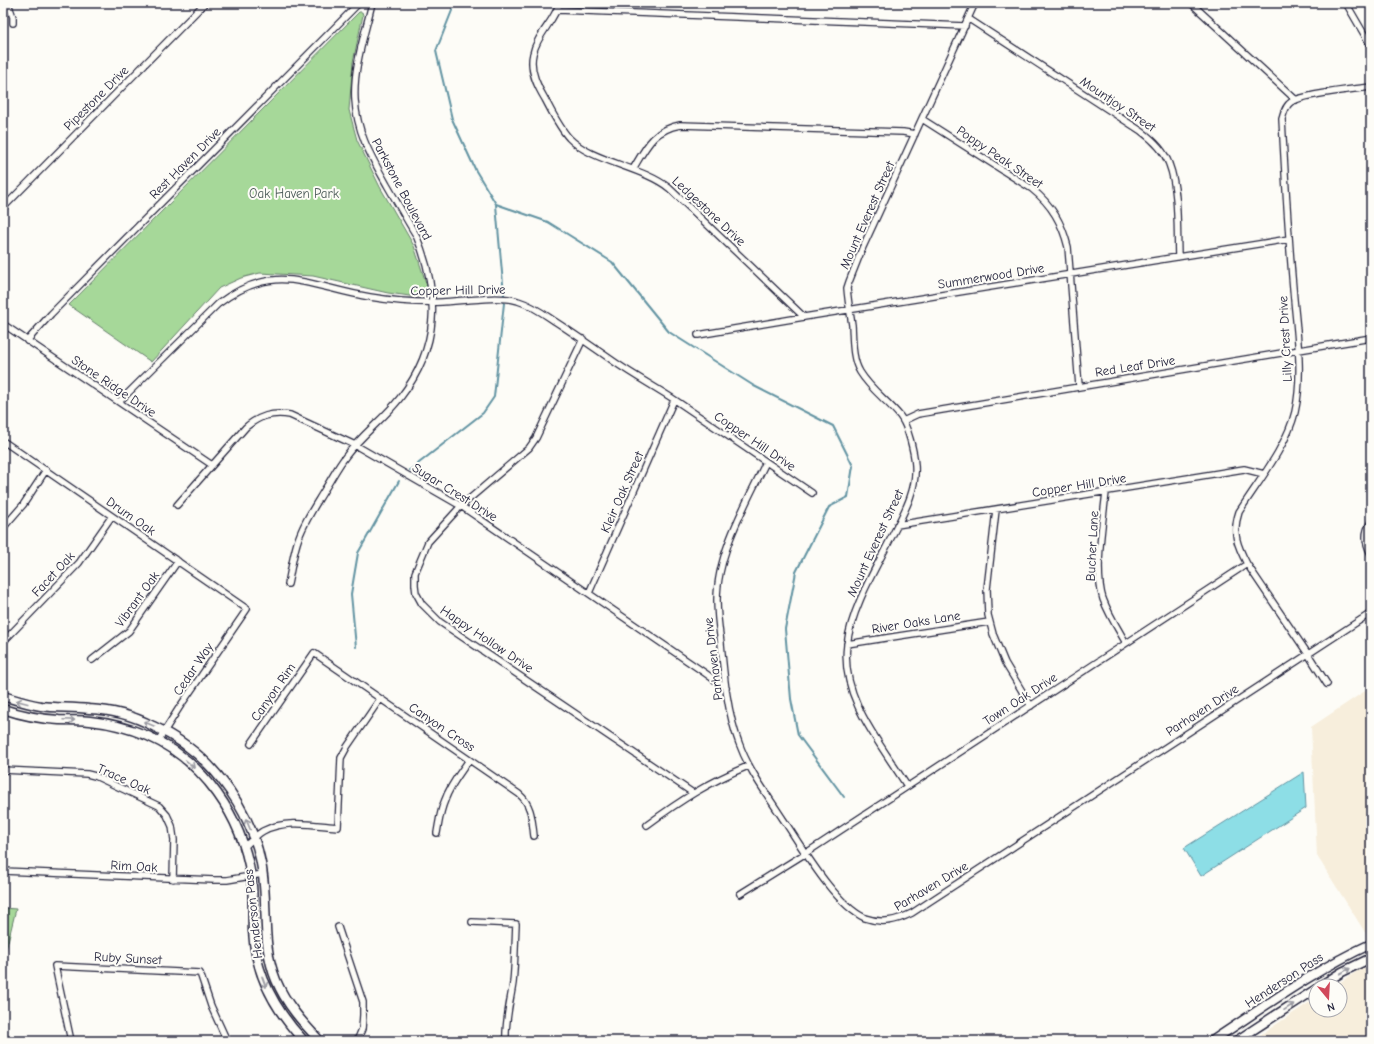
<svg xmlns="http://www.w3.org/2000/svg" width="1374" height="1044" font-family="'Comic Neue',sans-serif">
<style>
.built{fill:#f7eedc}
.green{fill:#a6d899;stroke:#647d6a}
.water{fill:#8ddee6;stroke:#6293a2}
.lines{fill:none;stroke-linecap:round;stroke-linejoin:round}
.stream{stroke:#6293a2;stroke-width:2}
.street-casing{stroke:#22223b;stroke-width:8}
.secondary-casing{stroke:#22223b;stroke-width:11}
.street{stroke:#fdfcf7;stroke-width:5.5}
.secondary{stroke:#fdfcf7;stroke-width:8}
.oneway{stroke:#9a9aa2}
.labels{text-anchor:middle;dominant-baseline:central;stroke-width:4;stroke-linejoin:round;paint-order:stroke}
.street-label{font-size:13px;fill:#22223b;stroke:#fdfcf7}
.park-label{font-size:13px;fill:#4a5957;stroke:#fdfcf7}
</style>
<rect width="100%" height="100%" fill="#fdfcf7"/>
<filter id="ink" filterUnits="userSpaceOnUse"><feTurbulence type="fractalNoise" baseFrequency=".025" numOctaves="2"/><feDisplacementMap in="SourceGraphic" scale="8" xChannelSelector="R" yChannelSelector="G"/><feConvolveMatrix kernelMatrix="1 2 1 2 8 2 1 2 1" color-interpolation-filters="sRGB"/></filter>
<g filter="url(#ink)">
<!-- built -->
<path class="built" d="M1371,687V935L1368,937L1317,856L1311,727Z
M1371,965V1041H1251L1316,998V1010H1340V986H1334L1356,972Z"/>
<!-- green -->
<path class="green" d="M359,12H362L363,15L353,62L349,110L357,140L380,187L414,246L427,286L425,293L417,297L388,293L313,276L260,273L241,278L219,288L151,362L69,305Z
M3,908L16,909L3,962Z"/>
<!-- water -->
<path class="water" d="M1304,772L1306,808L1201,876L1184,848Z"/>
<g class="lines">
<!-- stream -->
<path class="stream" d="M455,3L436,51L452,119L476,171L496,204L548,222L612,262L669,332L754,386L833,426L853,466L848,497L829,507L796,572L785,629L791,699L798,735L844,797
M496,205L504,295
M410,470L483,413L494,397L504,303
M356,647L351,594L358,553L399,481"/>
<defs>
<path id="street" d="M8,3L13,17V23
M559,3C555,21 537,34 533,54C529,70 537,86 545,99C552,112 559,127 569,138C592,162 641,166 669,188L804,317
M1191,3L1296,100
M1346,3L1371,46
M558,10L965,26
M969,19L1141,131C1152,139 1164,150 1169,164C1179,190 1177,229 1178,257
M922,119L1032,189C1052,205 1062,223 1068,247L1079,386
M633,169C646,147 653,130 680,125L903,132L915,134
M3,208L205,3
M3,324L212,465
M698,335L804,317L1289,239
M583,339L536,438L529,448L461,506L428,542L415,573V585L416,593L422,604L440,622L693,793
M27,341L51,314L359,3
M119,402L218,304C276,260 309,287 370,297C394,301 418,303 442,302C463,301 499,295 518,301C532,305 544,314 556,322C576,335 596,349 616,363C635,376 655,387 675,400C721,431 766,462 812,493
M903,421L918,414L1371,338
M3,441L247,609L179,708L158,741
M766,462C746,504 717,553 717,600C717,614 719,629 721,643C724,676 727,712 739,743C749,771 767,794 783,819C802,847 834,904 865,918C882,924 896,921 912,913L1371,613
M1106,492C1103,522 1094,571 1103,599C1109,615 1118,629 1126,643
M177,505L246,427C259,416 272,412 290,415L355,445L461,506L705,673L726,688
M996,510L987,589L988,615L993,634L1005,663L1031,706
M1371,522C1364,532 1365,543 1371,554
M897,525L1244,469L1264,474
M3,528L23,505L46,470
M288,584C291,570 293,556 297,543C303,523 315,506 325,489C332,478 338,466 346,456C362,434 384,419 400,398C440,347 440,293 416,235C406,219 397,202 387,185C371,156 357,133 355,100C353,67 365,34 372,3
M589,593L674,400
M3,642L79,563L112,516
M847,644L989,622
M92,660L129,631L178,561
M1327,684L1308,654L1247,564C1237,545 1232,533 1239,512C1258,482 1287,446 1295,412C1304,373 1296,327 1293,288C1288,232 1285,175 1282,119C1284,113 1285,106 1291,102C1303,94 1354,89 1371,87
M251,744L314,653L519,794C532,805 532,820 534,836
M3,770L87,774L95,776L159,806L167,815L172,826L174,840L173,879
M907,786C881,744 840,698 847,645C851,609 876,568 892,536C903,514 917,491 915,465C914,452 908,426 900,416C887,400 871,390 860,372C852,359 853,340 852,325C850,312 848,301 847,288L849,282L862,249L975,3
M647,825C681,800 709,782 748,766
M437,833C439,822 440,811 445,800C450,785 461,772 469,760
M244,847C250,842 256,835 263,831C285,819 314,825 338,827L341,758L347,747L380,699
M3,871L214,880H227L263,874
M740,894L806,853L1247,564
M472,922L516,924C515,944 515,963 513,983C510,1003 505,1021 506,1041
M338,927L363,1002V1015L362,1029L357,1041
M71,1041L55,966L200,973L211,1006L227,1041"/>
<path id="secondary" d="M3,696C16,700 28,704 41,706C57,708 73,707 89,709C111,710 134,716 153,726C215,754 259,818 264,885C267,918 263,948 276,980C286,1004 302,1022 320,1041
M3,709C21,715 40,719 59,720C69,720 80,720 90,721C109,723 129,728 148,736C204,761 242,817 251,876C254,894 252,913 253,931C255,974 275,1010 304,1041
M1320,986L1342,972L1371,958
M1212,1041C1264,1007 1314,970 1371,944
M1236,1041L1316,989"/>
</defs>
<!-- street casing -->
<use href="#street" class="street-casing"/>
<!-- secondary casing -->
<use href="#secondary" class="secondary-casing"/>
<!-- street -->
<use href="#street" class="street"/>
<!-- secondary -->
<use href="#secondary" class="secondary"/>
</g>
<!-- one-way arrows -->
<defs><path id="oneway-shaft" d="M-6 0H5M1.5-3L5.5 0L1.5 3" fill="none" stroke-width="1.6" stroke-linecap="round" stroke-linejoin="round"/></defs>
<g class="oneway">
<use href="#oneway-shaft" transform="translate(22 702) rotate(-166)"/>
<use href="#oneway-shaft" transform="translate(69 720) rotate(2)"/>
<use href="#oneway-shaft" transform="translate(149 724) rotate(-157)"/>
<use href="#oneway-shaft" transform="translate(190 764) rotate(41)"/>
<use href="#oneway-shaft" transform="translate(248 824) rotate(-112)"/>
<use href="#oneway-shaft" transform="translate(1345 971) rotate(-28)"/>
<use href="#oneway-shaft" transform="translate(264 982) rotate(70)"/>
<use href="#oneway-shaft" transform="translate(1289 1007) rotate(-33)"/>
</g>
</g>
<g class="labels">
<!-- street labels -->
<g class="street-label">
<text transform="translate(96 98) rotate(-45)">Pipestone Drive</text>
<text transform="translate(1118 104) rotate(34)">Mountjoy Street</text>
<text transform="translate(1000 157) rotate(34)">Poppy Peak Street</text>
<text transform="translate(185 163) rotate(-45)">Rest Haven Drive</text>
<text transform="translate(402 189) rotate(62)">Parkstone Boulevard</text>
<text transform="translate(709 211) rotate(43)">Ledgestone Drive</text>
<text transform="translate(867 215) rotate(-66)">Mount Everest Street</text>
<text transform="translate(991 276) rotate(-9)">Summerwood Drive</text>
<text transform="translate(458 290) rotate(-1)">Copper Hill Drive</text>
<text transform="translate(1285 339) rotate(-93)">Lilly Crest Drive</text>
<text transform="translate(1135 366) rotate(-9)">Red Leaf Drive</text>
<text transform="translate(114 386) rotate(34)">Stone Ridge Drive</text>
<text transform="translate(755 441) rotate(34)">Copper Hill Drive</text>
<text transform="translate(1079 485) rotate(-9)">Copper Hill Drive</text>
<text transform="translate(455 492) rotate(32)">Sugar Crest Drive</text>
<text transform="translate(622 492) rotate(-66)">Kleir Oak Street</text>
<text transform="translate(131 516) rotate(35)">Drum Oak</text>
<text transform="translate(875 543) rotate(-65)">Mount Everest Street</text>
<text transform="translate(1092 546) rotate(-87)">Bucher Lane</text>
<text transform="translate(53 574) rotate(-47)">Facet Oak</text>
<text transform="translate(137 599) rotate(-54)">Vibrant Oak</text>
<text transform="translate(916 622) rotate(-9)">River Oaks Lane</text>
<text transform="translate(487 639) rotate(34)">Happy Hollow Drive</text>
<text transform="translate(713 659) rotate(-97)">Parhaven Drive</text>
<text transform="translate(193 669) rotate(-56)">Cedar Way</text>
<text transform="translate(273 692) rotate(-55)">Canyon Rim</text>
<text transform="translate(1020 699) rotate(-33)">Town Oak Drive</text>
<text transform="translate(1202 710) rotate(-33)">Parhaven Drive</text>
<text transform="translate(442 727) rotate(34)">Canyon Cross</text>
<text transform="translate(124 779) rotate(24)">Trace Oak</text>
<text transform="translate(134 866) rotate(3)">Rim Oak</text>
<text transform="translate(931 886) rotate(-31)">Parhaven Drive</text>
<text transform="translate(253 914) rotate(-96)">Henderson Pass</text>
<text transform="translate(128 958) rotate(3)">Ruby Sunset</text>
<text transform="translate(1284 980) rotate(-33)">Henderson Pass</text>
</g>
<!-- park labels -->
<g class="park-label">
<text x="294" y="193">Oak Haven Park</text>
</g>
</g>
<!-- margin -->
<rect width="1374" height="1044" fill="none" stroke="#fdfcf7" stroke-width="16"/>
<rect x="8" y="8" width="1358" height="1028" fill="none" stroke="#22223b" stroke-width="1.5" filter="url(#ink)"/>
<!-- north arrow -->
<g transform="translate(1328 998) rotate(162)"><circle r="19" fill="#fdfcf7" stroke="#a5a5ac"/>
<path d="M0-3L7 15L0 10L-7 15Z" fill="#d1495b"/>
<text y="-6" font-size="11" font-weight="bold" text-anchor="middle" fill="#22223b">N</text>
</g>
</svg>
